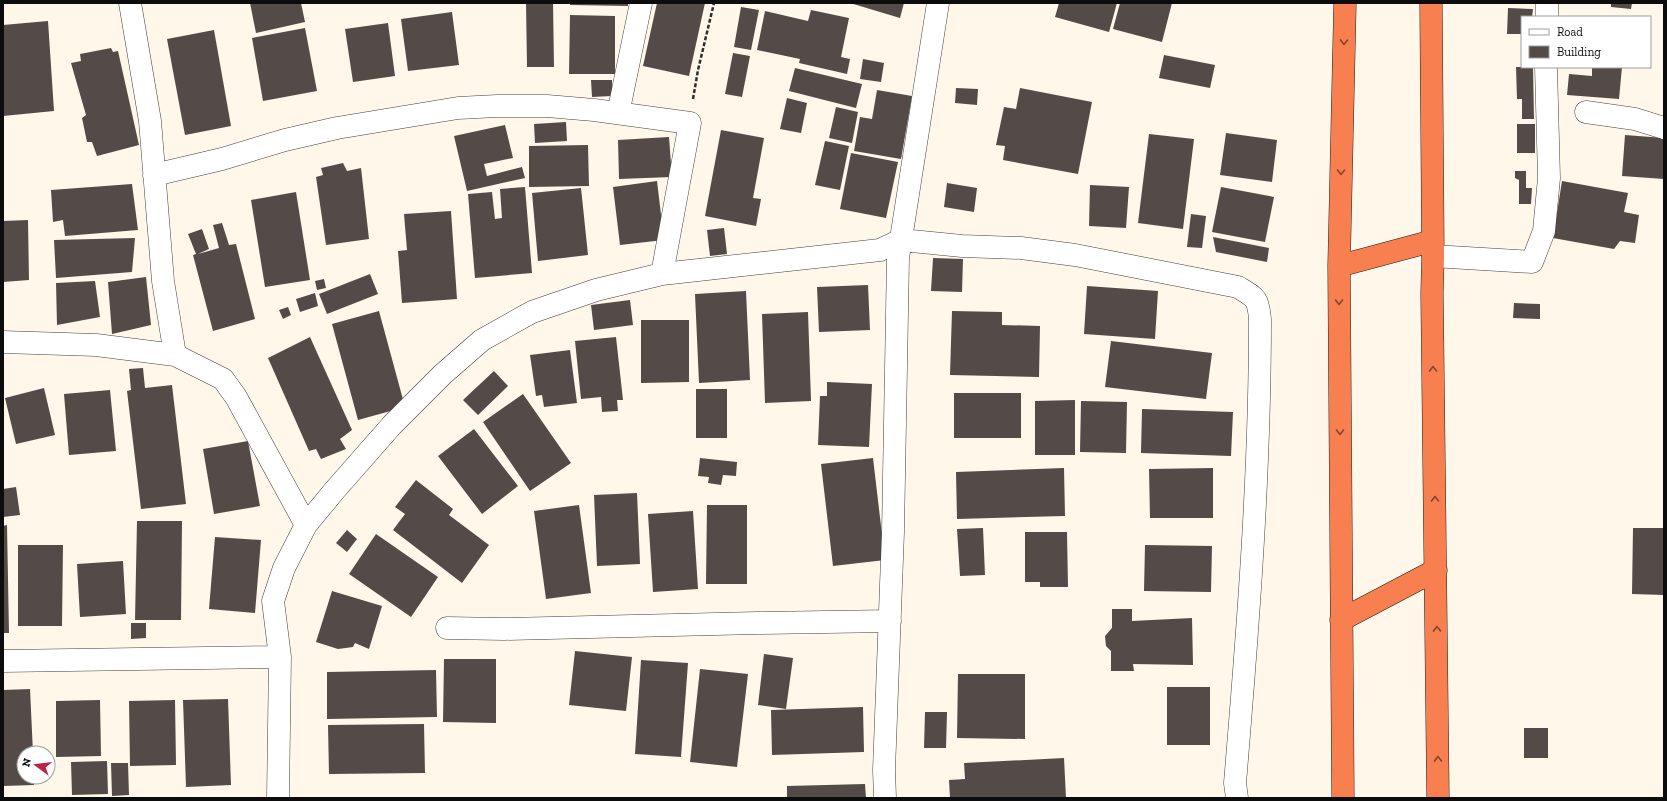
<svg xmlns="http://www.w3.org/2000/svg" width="1667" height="801" font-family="'Zilla Slab',serif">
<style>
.building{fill:#544b48}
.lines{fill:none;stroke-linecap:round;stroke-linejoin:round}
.minor-casing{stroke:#3f3f3f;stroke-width:23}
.highway-casing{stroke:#1d1d1d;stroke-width:23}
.path{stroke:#2e2e2e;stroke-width:2.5;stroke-dasharray:4 2;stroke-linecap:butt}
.minor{stroke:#fff;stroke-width:22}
.highway{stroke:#f77f50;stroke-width:22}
.oneway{stroke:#82462e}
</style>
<rect width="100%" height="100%" fill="#fff7ea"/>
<!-- building -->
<path class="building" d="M250,3H301L305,22L256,33Z
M526,3H553L554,67H527Z
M570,3H628V6L570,5Z
M657,3H705L689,76L643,66Z
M850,3H904L900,18Z
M1059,3H1117L1109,32L1055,17Z
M1120,3H1172L1162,42L1113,29Z
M1611,3H1632L1631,9L1611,7Z
M741,7L759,10L751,50L734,47Z
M1508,8L1533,9L1532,17H1522V34H1507Z
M811,10L849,18L841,57L850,59L847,74L799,63L806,33L800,59L757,50L765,11L808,21Z
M452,12L459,65L408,71L401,19Z
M570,15L615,16V74H569Z
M48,21L54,111L3,116V25Z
M388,23L395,76L353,82L345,29Z
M305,28L317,91L263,101L252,38Z
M214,30L231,126L185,135L167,39Z
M111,48L113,52L118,51L139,145L97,156L92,142H87L82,118L86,115L71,63L81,61L80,54Z
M733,53L750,56L742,97L725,94Z
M1164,55L1215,65L1210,88L1159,78Z
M863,59L884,63L881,82L860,79Z
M1516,67H1533L1534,119H1522V99H1517Z
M1592,67H1622L1619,99L1567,95L1569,74L1592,76Z
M795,68L862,84L856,108L789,91Z
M591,80H612V96L592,97Z
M956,88L978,89L977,105L955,103Z
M1020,88L1092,102L1078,174L1003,160L1005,146L996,145L1004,107L1016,109Z
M877,90L912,96L901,159L854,151L860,117L872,119Z
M787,98L807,103L801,133L780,129Z
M836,107L858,112L852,143L829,138Z
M566,122L567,141L535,143L534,124Z
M1517,124H1535V153H1517Z
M505,125L513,158L484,164L487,176L522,167L525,178L467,191L454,136Z
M721,130L764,138L753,198L761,199L756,226L705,216Z
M1226,133L1277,140L1272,182L1220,175Z
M1149,134L1194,139L1183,229L1138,223Z
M1625,135L1664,138V179L1622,176Z
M669,137L672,177L619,179L618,140Z
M825,141L849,146L840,190L815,185Z
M588,145L589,186L529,187V146Z
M851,153L898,162L886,218L840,209Z
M343,163L347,171L361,168L369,239L326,245L316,177L323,175L321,168Z
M1515,171H1526V188H1532L1531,204H1519V180L1515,178Z
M657,181L664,240L620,245L613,187Z
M1562,181L1628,193L1624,212L1639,215L1635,243L1620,241L1614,249L1553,238Z
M947,183L977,188L974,212L944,207Z
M132,184L138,230L65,236L63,220L53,222L51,190Z
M1090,185L1129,187L1126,228L1089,226Z
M525,187L532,273L475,278L468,194L492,192L495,219L502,218L500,189Z
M1221,187L1274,197L1265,242L1212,232Z
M581,188L588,255L538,261L532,193Z
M296,192L310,280L265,287L251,200Z
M451,211L457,299L402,303L398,251L407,250L404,214Z
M1191,214L1206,216L1202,248L1187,247Z
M28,220L29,280L3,282V221Z
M222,223L229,245L236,244L255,319L213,331L193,255L196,254L188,234L202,229L209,249L198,254L219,248L213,225Z
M724,228L727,254L710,256L707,230Z
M1213,237L1269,248L1267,262L1216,252Z
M135,238L132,272L56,278L54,240Z
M933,258L963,259L962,292L931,291Z
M370,274L378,294L327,314L319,294Z
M146,277L151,325L112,334L108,282Z
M324,279L326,288L317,290L315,281Z
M95,281L100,317L57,325L56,283Z
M868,285L870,330L819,332L817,287Z
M1087,286L1158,291L1155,339L1084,334Z
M746,291L750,380L699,383L695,294Z
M315,293L318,306L300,312L296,299Z
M630,300L633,325L594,330L591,305Z
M1514,303L1540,304V319L1513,318Z
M288,307L291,315L283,319L279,310Z
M379,311L405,407L358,420L332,324Z
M952,311L1002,312V325L1040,326L1039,377L950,375Z
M808,312L811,401L765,403L762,314Z
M641,320H689V382L641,383Z
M310,337L352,430L340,439L346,449L321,459L316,449L309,451L268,358Z
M616,337L623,400H617L618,411L602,412L601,397L581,399L575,341Z
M1111,341L1212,353L1206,399L1105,387Z
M570,350L577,403L544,407L542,395L536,396L530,355Z
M143,368L145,388L172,385L186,504L141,509L127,391L131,390L129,369Z
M494,371L508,386L478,415L463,400Z
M827,382L872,384L869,447L818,445L820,396H827Z
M44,388L55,435L16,444L5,398Z
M696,389H727V438H696Z
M110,390L116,451L69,455L64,394Z
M954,393H1021V438H954Z
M523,394L571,463L530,491L483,422Z
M1075,400V455H1035V401Z
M1081,401L1127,402L1126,453L1080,452Z
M1142,409L1233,412L1231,456L1141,453Z
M474,429L518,486L482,514L438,456Z
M248,441L260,506L214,514L203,449Z
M700,458L737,462L736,476L723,475L721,485L708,483L709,477L698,476Z
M873,458L885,560L833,566L821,464Z
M1064,468L1065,516L957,519L956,472Z
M1213,468V518H1150L1149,469Z
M416,480L453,509L449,515L489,545L462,583L393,530L405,514L395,507Z
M16,487L20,515L3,517V489Z
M637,493L640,564L597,566L594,495Z
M579,505L591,593L546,599L534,511Z
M707,505H747V584H706Z
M693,511L698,589L653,592L648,514Z
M137,521H182L181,620H135Z
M7,525L9,633H3V526Z
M983,528L985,575L960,576L957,529Z
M1633,528H1664V595L1632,594Z
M347,530L357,539L347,552L336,543Z
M1025,532H1067L1068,587H1040V582H1025Z
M376,534L438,577L411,617L349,574Z
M215,537L261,540L255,613L209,609Z
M18,545H63L62,626H18Z
M1145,545L1212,546L1211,592L1144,591Z
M123,561L126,614L80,617L77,564Z
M332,591L382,606L369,649L355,643L353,647L338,649L316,642Z
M1112,609H1132V621L1192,618L1193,665L1133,664L1134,671H1111V651L1106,646L1105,636L1112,628Z
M131,623H146V638L131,639Z
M575,651L632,657L626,711L569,705Z
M764,654L793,658L786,709L758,705Z
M444,659H496V723L443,722Z
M641,660L688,663L681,757L635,754Z
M700,669L748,674L737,767L690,762Z
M436,670L437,717L327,719V672Z
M958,674H1025V739L957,738Z
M1167,687H1210V745H1167Z
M30,689L33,753H24V777H34V785L3,786V690Z
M228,699L231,785L186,787L183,700Z
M100,700L101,756L56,757V701Z
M175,700L176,765L130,766L129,701Z
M863,707L864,752L772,755L771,710Z
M925,712H947L946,748H924Z
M424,724L425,773L329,774L328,725Z
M1524,728H1548V758H1524Z
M1064,758L1066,798H950L949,780L965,779L964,763Z
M107,761L108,794L72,795L71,762Z
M111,763H128L129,795L112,796Z
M865,784L866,798H787V786Z"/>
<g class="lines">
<defs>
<path id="minor" d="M130,3L150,121L163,281L175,355
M1547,17V3
M619,109L641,3
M1586,112L1635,119L1664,128
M154,175L222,159L285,140L337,128L458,108L497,106H547L594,110L690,123L662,274
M1433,256L1532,262L1544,231L1549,178L1546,67
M3,342L96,345L175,355L223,379L236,397L306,525
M447,628L504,629L757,623L890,621
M3,661L280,657
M278,798L280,657L273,601L284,568L306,525L334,491L392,425L443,374L482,340L532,312L596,290L662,274L880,250L901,240L962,246L1021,248L1075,255L1238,287C1256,298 1258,298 1260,319C1260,474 1248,628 1235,783L1237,798
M885,798L884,770L893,532L898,258L938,3"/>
<path id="highway" d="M1431,3L1433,256L1432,293L1438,798
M1339,266L1432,241
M1341,620L1436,570
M1343,798L1339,266L1345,3"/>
</defs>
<!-- minor casing -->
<use href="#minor" class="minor-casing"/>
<!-- highway casing -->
<use href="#highway" class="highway-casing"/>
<!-- path -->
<path class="path" d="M693,99L698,70L714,3"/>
<!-- minor -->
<use href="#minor" class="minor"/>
<!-- highway -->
<use href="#highway" class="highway"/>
</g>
<!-- one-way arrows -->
<defs><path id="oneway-chevron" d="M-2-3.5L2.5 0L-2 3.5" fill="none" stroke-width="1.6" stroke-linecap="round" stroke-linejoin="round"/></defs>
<g class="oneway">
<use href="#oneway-chevron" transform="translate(1344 42) rotate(91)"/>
<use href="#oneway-chevron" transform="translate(1341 172) rotate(91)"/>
<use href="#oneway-chevron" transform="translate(1339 302) rotate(90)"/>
<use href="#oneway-chevron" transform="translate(1433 369) rotate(-91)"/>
<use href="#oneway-chevron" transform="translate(1340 432) rotate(90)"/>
<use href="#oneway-chevron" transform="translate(1435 499) rotate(-91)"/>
<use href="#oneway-chevron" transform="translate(1437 629) rotate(-91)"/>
<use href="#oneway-chevron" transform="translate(1438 759) rotate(-91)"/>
</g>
<!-- border -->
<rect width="1667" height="801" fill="none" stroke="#0c0c0c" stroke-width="8"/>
<!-- legend -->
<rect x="1521" y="16" width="130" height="52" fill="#ffffff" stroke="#9e9e9e"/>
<rect x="1529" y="29" width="20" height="6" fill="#ffffff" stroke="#9e9e9e"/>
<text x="1557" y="36" font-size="12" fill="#0c0c0c">Road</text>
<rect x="1529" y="46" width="20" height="12" fill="#544b48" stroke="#9e9e9e"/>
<text x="1557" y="56" font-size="12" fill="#0c0c0c">Building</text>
<!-- north arrow -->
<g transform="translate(36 765) rotate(285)"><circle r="19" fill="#ffffff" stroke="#9e9e9e"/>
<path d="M0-3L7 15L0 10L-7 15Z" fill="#be2144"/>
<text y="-6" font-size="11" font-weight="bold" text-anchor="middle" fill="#0c0c0c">N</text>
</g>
</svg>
